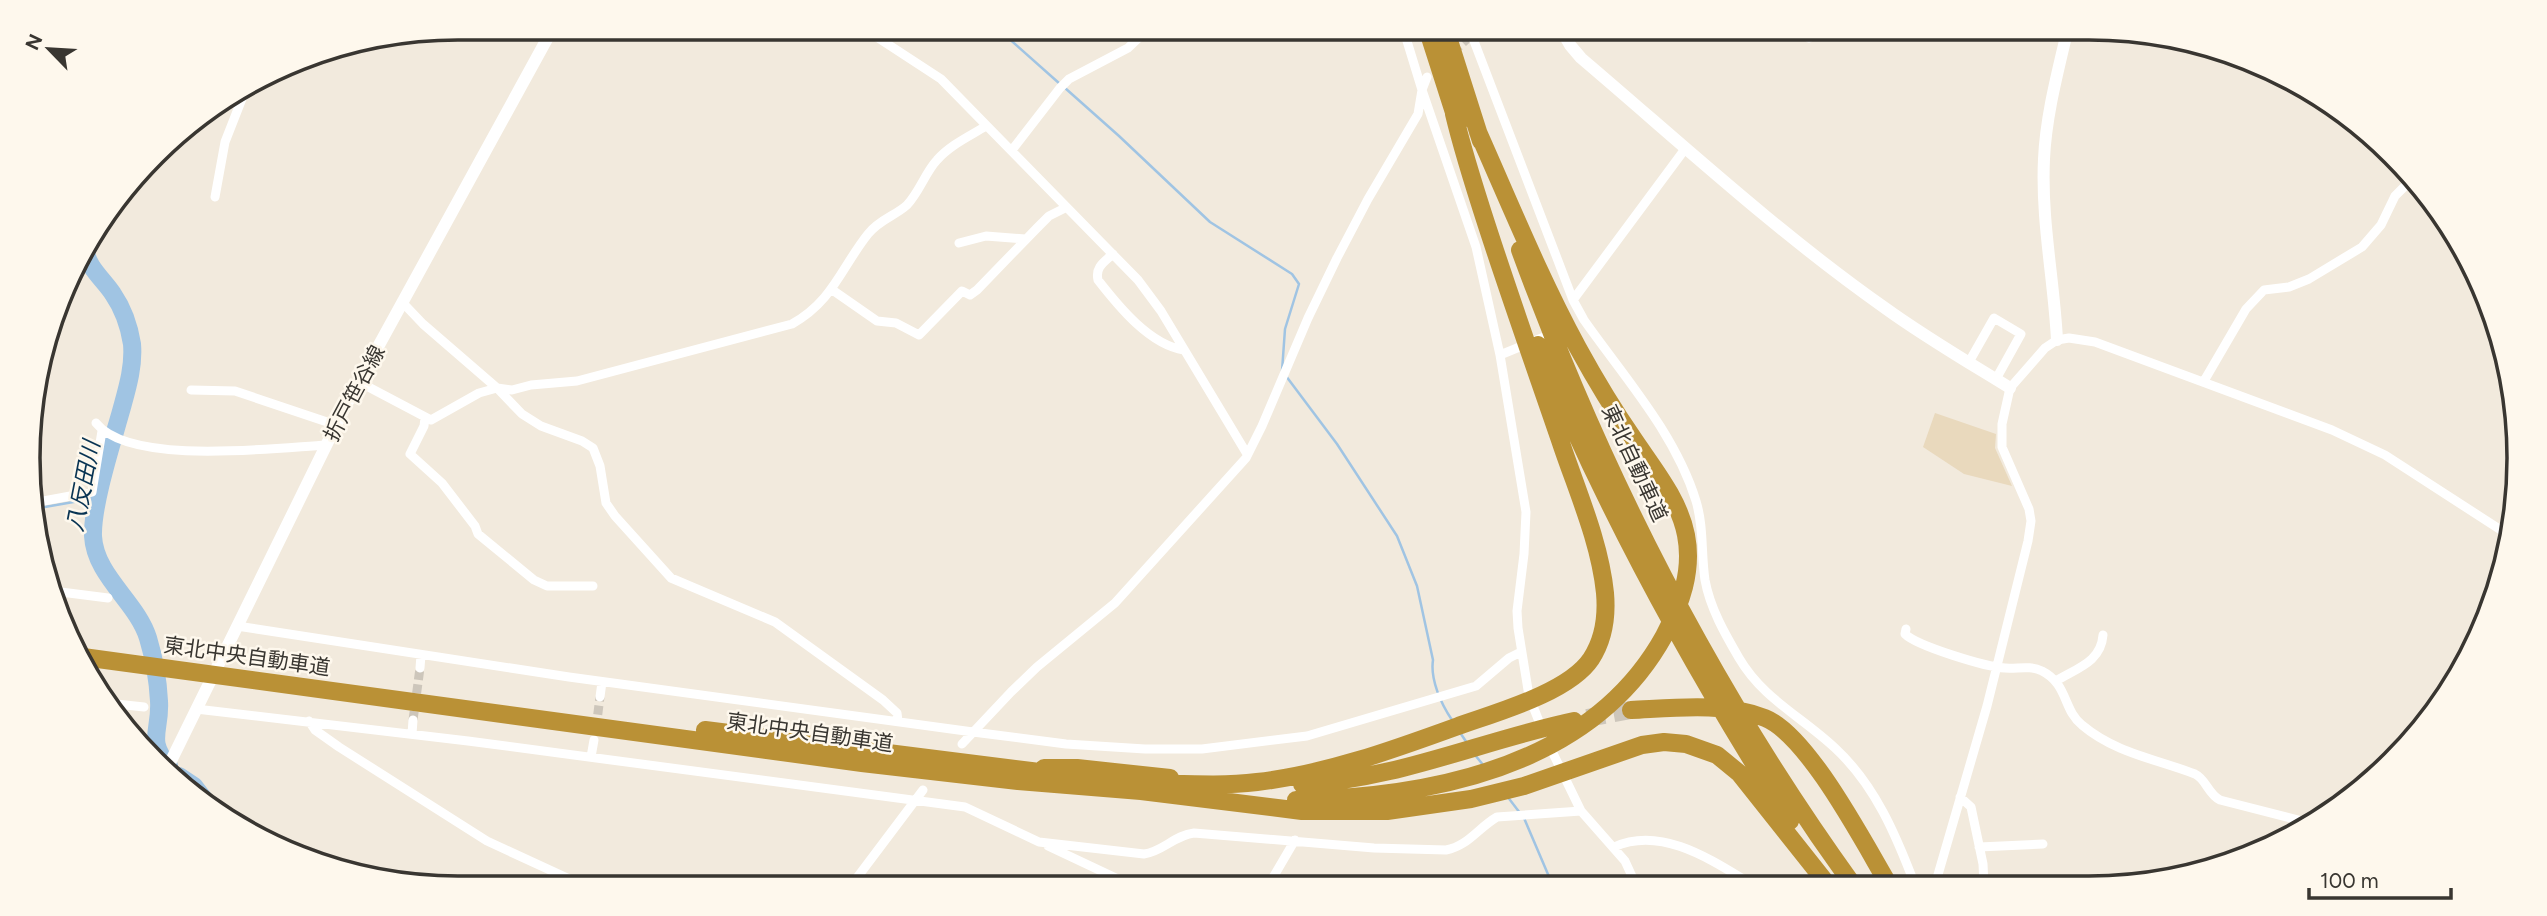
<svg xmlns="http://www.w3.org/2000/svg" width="2547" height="916" font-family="Figtree,'Noto Sans JP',sans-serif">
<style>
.green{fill:#e9d9bd}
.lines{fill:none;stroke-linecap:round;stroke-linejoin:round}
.stream{stroke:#a0c4e3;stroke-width:2.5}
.river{stroke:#a0c4e3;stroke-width:18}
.street-tunnel{stroke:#cdc6bb;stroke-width:9;stroke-dasharray:9 4.5;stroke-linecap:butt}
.highway-tunnel{stroke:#cdc6bb;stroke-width:18;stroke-dasharray:18 9;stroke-linecap:butt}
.street{stroke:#fff;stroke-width:9}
.secondary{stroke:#fff;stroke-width:12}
.highway{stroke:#ba9136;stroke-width:18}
.labels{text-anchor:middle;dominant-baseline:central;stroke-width:5;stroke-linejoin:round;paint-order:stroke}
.street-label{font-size:21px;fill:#393631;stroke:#fef8ed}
.water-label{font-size:23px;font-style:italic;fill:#093453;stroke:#fef8ed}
.rim{fill:none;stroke:#393631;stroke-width:3.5}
</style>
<rect width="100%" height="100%" fill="#f2eadd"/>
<!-- green -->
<path class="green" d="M1935,413L1996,434L1995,448L2012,486L1964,474L1923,447Z"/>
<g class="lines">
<!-- stream -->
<path class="stream" d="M997,28L1060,84
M1065,88L1119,136L1210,222L1292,274L1299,284L1285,329L1282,371
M1286,376L1337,444L1397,536L1417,586L1433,660C1430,679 1441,704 1452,720
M39,508L85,500
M1459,731L1467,743
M1475,755L1484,766
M1507,796L1520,813
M1524,818L1553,886"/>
<!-- river -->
<path class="river" d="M86,250C86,266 105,281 113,294C124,310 129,325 132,344C134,367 127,389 121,411C112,443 92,505 93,536C95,576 137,602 148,638C154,658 158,681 159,701C161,731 146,740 169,766
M179,776L194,786L210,807"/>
<!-- street-tunnel -->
<path class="street-tunnel" d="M1453,52L1467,39
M413,720L420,668
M596,728L600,697"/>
<!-- highway-tunnel -->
<path class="highway-tunnel" d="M1587,718L1631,710"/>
<!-- street -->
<path class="street" d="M644,28L647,29
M863,28L941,79L1138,280L1161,311L1247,454
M1469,28L1573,300L1584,320C1624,377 1675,433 1696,501C1704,527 1701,553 1705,580C1710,608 1725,634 1739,658C1763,699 1801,716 1835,748C1875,785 1896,835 1915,885
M1797,28L1809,38
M1427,77L1422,90L1476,247L1500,355L1526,512L1524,554L1517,611L1518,628L1529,696L1542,729
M1012,150L1060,88L1069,79L1128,48L1149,28
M215,197L225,142L245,91
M959,243L986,236L1025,239
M1113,254C1104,262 1095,267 1098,280C1119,307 1150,345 1184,350
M831,289L877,321L896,323L919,335L962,291L970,295L977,290L1037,228L1049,216L1065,208
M1573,300L1685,149
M403,303L423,324L497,388L522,414L541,426L582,441L593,448L600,466L606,503L615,516L671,578L775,622L883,700L897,713L898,721
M1500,355L1554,333
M1969,362L1994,318L2021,334L1996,379
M2204,381L2246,309L2264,290L2289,287L2309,279L2362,247L2381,225L2395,196L2408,183
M359,382L431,420L479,393L497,388L512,390L531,385L577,381L792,324C833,301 841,268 868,234C880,219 895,216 907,205C920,191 925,173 937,160C950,145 970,136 986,126
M191,390L235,391L336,425
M425,418L424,426L410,454L442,483L475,526L478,534L534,580L547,586H593
M96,423C130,466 274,448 326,445
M38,502L92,492L102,431
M53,591L108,598
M237,626L569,677L973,732L1066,744L1145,749H1202L1307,736L1476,686L1509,658L1521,652
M1906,629L1905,634C1917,646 1986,667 2005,668C2018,669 2029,665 2042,671C2068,684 2063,710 2082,725C2115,753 2156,759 2195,774C2206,779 2208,794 2220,800L2310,823
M420,668L421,655
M2056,681C2077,668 2101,662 2103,635
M600,697L602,682
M107,703L144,707
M196,709L468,741L965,807L1039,842L1144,854C1162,852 1175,835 1194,833L1374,848L1446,850C1468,846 1478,828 1497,817L1581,811L1625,861L1636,885
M309,721L315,730L339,747L487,841L589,888
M412,734L413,720
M962,744L1011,692L1037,667L1115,603L1246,458L1262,426L1308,318L1337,258L1368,199L1418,114L1422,90L1403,28
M1549,745L1581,811
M591,757L594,740
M1960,797L1971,807L1983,864L1984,885
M1048,846L1135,887
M1614,847C1662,825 1713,861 1753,885
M1979,847L2043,844
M1935,885L1987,706L2028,541L2031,521L2029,509L2002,447V424L2010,388L2045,348L2057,340L2069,338L2095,342L2332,430L2385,455L2507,534
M1268,886L1295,840
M850,887L923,790"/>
<!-- secondary -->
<path class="secondary" d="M1560,28L1570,45L1581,58C1681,143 1777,232 1885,308C1925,337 1968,362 2010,388
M2057,340C2054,280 2041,220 2044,159C2046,115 2058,71 2068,28
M169,765L345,407L553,28"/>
<!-- highway -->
<path class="highway" d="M1427,28L1458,125
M1445,28L1481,141
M1520,250C1602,474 1713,691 1853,885
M1538,345C1606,512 1693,669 1790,821
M83,657L862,763L1018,781L1141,791L1302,811H1387L1471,799L1524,786L1642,745L1664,742L1686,744L1717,755L1739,773L1828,885
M1631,710C1674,708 1725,702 1765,718C1808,735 1864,843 1889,885
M705,730L1056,774
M1044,768H1077L1170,778
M1157,783C1190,784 1224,786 1257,782C1327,774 1395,749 1461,725C1498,712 1569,692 1591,659C1604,639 1607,616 1605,593C1600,543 1578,493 1562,446C1537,373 1511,300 1487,226C1475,189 1463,152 1454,114
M1302,784C1395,780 1484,740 1574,721
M1296,800C1432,797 1592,766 1664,636C1681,604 1693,571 1686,535C1679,499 1653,468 1633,438C1613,409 1595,379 1578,348C1540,278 1510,204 1478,132"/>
</g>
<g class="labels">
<!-- street labels -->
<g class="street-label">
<text transform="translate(354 393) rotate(-62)">折戸笹谷線</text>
<text transform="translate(1635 463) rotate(65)">東北自動車道</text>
<text transform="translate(247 656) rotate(8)">東北中央自動車道</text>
<text transform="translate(810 732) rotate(8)">東北中央自動車道</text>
</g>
<!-- water labels -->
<g class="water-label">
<text transform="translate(83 486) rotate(-79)">八反田川</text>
</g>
</g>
<!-- crop -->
<path d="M0 0H2547V916H0ZM458 40H2089A418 418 0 0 1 2507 458V458A418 418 0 0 1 2089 876H458A418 418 0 0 1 40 458V458A418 418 0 0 1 458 40Z" fill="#fef8ed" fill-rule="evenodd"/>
<path class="rim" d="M458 40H2089A418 418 0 0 1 2507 458V458A418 418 0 0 1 2089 876H458A418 418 0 0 1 40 458V458A418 418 0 0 1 458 40Z"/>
<!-- north arrow -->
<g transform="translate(49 49) rotate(295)" stroke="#fef8ed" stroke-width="5" paint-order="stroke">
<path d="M0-5L12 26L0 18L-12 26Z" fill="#393631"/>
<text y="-10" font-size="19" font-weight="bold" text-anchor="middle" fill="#393631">N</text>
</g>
<!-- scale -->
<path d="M2309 888v10h142v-10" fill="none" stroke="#393631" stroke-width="3.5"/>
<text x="2320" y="888" font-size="21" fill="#393631" stroke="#fef8ed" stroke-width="5" paint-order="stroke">100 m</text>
</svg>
